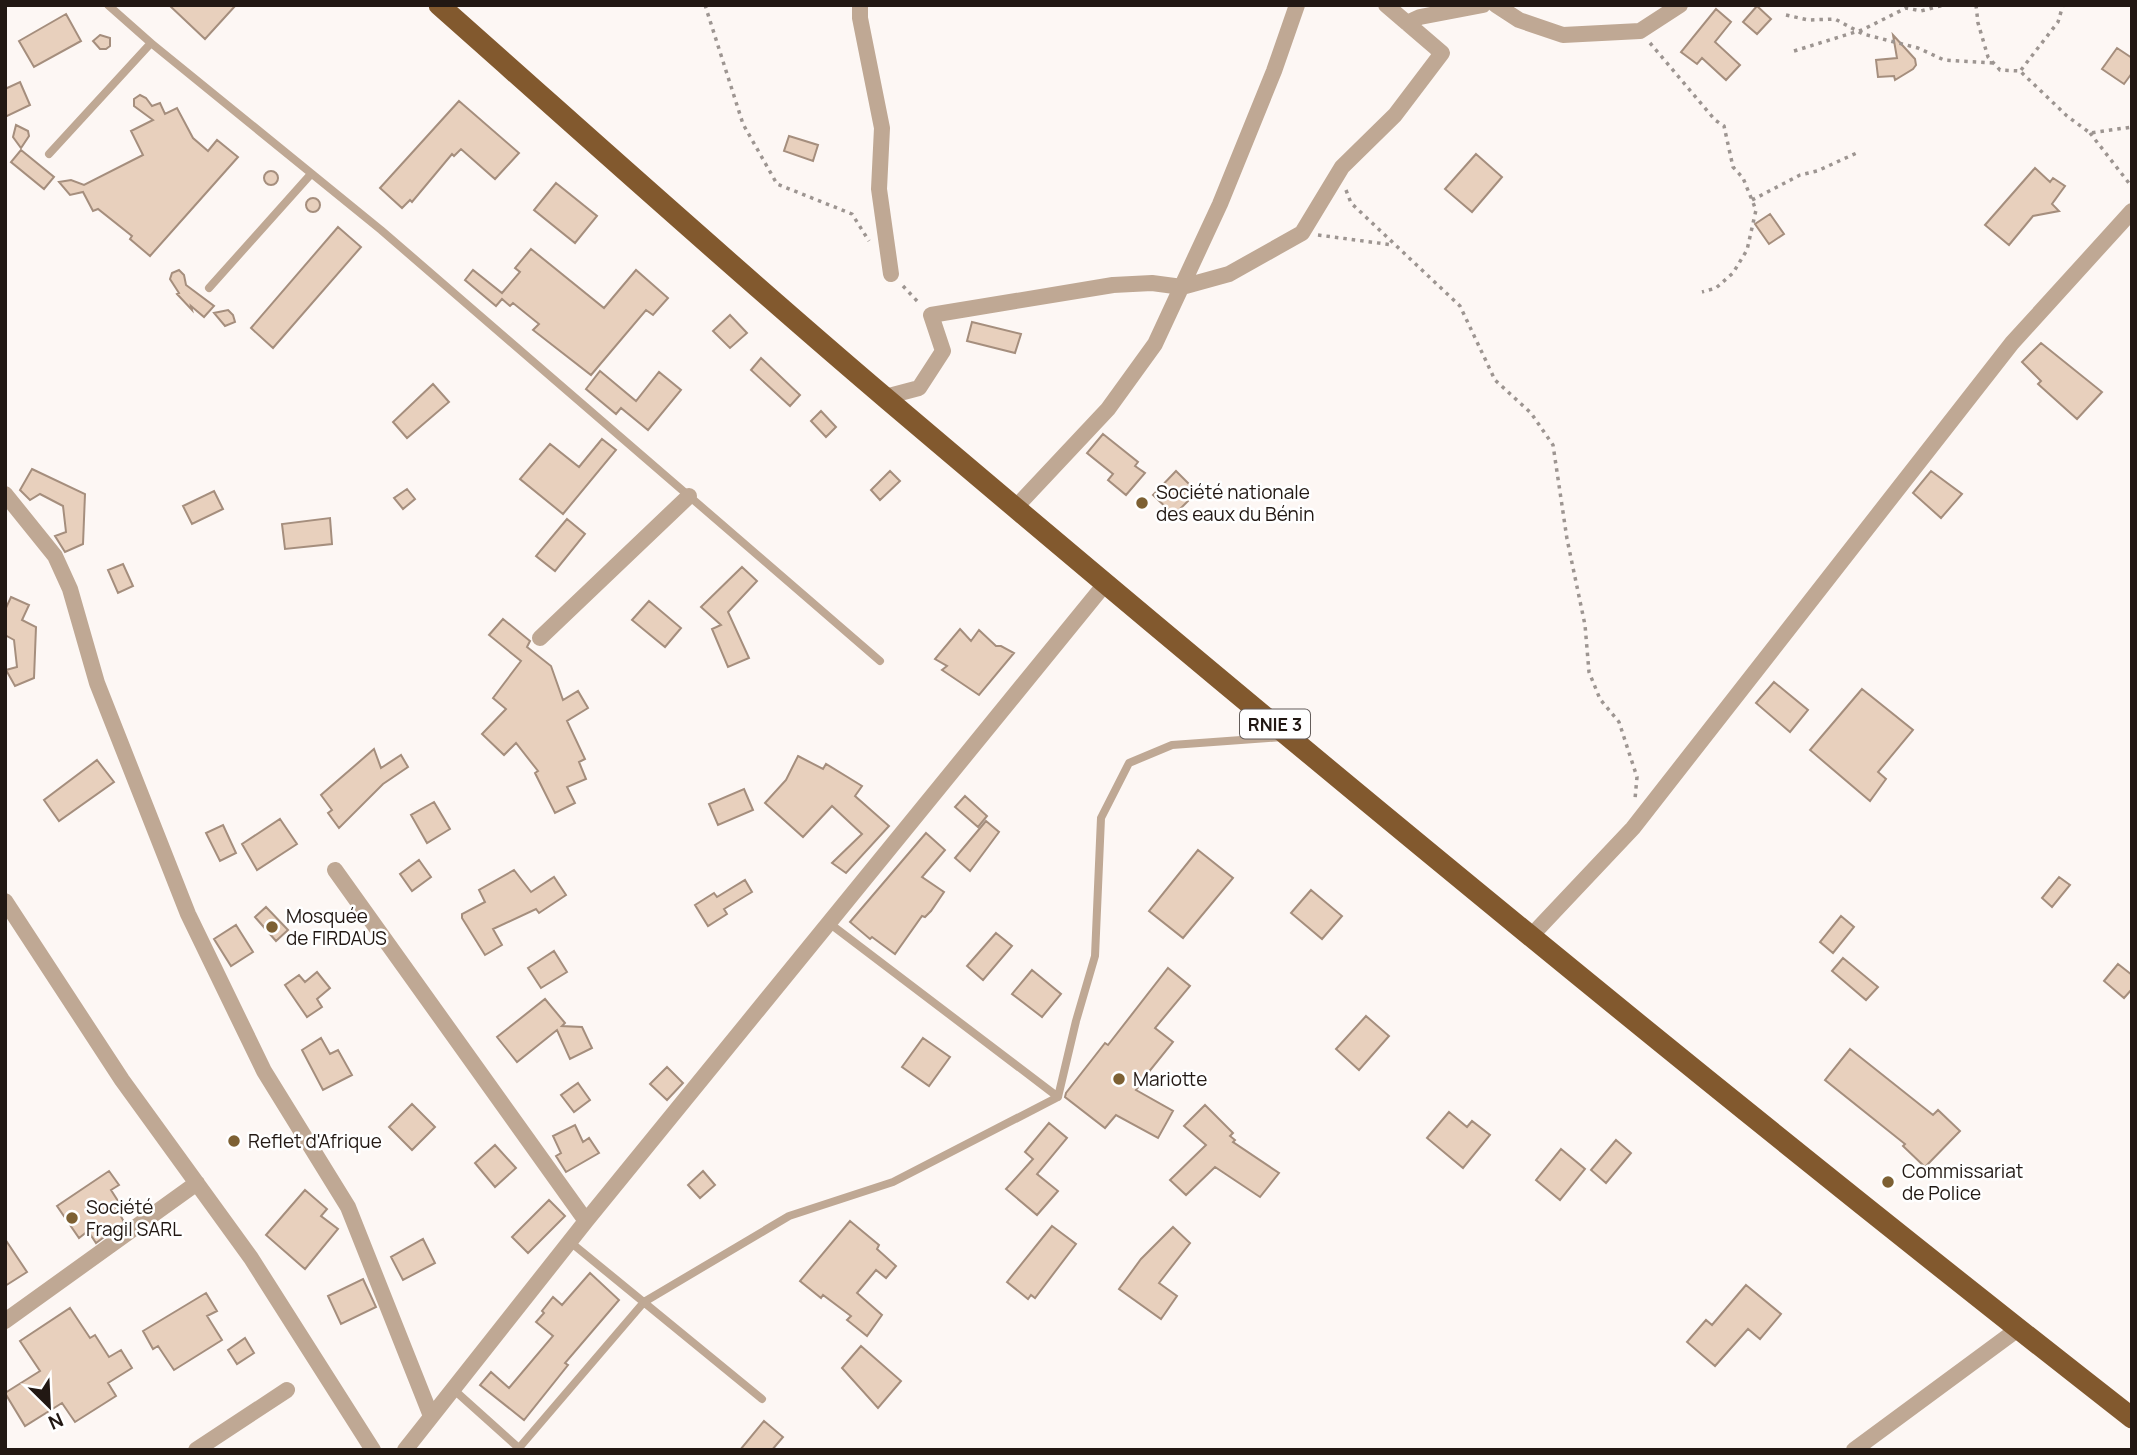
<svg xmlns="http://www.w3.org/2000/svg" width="2137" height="1455" font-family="Manrope,sans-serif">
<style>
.building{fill:#e8d0bd;stroke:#a58e7d;stroke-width:2}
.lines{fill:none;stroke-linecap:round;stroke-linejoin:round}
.path{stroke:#9d9591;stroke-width:3.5;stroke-dasharray:3.5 5;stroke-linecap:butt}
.service{stroke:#bfa894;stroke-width:8}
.minor{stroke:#bfa894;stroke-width:16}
.trunk{stroke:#82592e;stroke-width:21}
.poi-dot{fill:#7d6033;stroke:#fff;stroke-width:2.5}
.labels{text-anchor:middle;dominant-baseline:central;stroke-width:5;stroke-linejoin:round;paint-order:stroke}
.shield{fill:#fff;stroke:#645d5a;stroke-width:2}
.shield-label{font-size:18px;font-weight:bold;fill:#221813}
.poi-label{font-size:19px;fill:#221813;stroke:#fff;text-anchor:start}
</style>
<rect width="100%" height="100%" fill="#fdf7f4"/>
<!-- building -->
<path class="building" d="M169,5H236L205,39Z
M1757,6L1771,19L1757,34L1743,22Z
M1716,9L1731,22L1715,42L1740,65L1726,80L1702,58L1697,64L1681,52Z
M66,14L81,41L34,67L19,41Z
M100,35L110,38V46L106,49H100L93,41Z
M1893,35L1915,59L1916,65L1913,69L1895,80L1894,76L1878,77L1876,60L1897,58Z
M2117,48L2132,58V73L2124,84L2102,69Z
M20,82L30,105L5,117V89Z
M140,95L146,98L152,106L160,103L165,114L177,108L193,138L208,151L217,140L238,157L150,256L130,239L132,236L98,209L93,211L83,192L70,195L59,182L71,180L84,185L143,155L131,131L153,120L134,106V99Z
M459,101L519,153L495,179L461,149L454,156L452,154L412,202L410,200L402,208L380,188Z
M16,125L28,131L29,136L21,148L13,137Z
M789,136L818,145L813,161L784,151Z
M21,150L54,177L44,189L11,162Z
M1476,154L1502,177L1472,212L1445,189Z
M2035,168L2050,182L2053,178L2065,186L2052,204L2059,211L2033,216L2009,245L1985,225Z
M264 178a7 7 0 1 1 14 0a7 7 0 1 1-14 0Z
M556,183L597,216L575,243L534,210Z
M306 205a7 7 0 1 1 14 0a7 7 0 1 1-14 0Z
M1770,214L1784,234L1769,244L1755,224Z
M338,227L361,247L273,348L251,328Z
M531,249L604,308L636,270L668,298L653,315L646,310L591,375L533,330L539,324L513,303L510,306L502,299L496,306L465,280L473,270L502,293L520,272L515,268Z
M179,270L184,275L186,285L214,306L204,317L191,306L192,310L177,294L179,293L170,279L172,273Z
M228,310L233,315L235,322L225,326L214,313Z
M730,315L747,333L730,348L713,331Z
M972,322L1021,334L1015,353L967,341Z
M2041,343L2102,392L2077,419L2038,384L2041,381L2022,362Z
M761,358L800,395L790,406L751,370Z
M600,371L636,401L659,372L681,390L648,430L621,408L616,414L586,389Z
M433,384L449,402L407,438L393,422Z
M821,411L836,427L826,437L811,421Z
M1103,434L1138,462L1135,466L1145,473L1126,495L1108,480L1113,474L1087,453Z
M602,439L616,450L563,514L520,479L550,444L579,467Z
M32,469L85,494L83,544L65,552L55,536L66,532L63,506L40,494L30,500L20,490Z
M890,471L900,481L880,500L871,490Z
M1176,471L1197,492L1174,515L1153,495Z
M1931,471L1962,494L1941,518L1913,493Z
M407,489L415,499L403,509L394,498Z
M214,491L223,509L192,524L183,506Z
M330,518L332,544L285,549L282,524Z
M567,519L585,534L555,571L536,556Z
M123,564L133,586L118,593L108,570Z
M742,567L757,581L728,612L749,658L728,667L712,629L721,625L701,607Z
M11,597L29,605L22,620L36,627L34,678L15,686L6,670L17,667L14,640L5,635V610Z
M649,601L681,628L665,647L632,620Z
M503,619L530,641L527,647L551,666L563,700L578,691L588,708L567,721L585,759L579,762L586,779L567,787L575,803L555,813L535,773L538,771L516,743L504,755L482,734L506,709L493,698L521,661L489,635Z
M960,629L971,641L979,630L996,646H1001L1014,653L979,695L942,670L947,666L935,659Z
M1774,682L1808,710L1790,732L1756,703Z
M1862,689L1913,730L1878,772L1886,779L1870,801L1810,750Z
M374,749L381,768L401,755L408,767L383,784L339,828L328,813L332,810L321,795Z
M798,756L823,769L826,764L862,786L855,796L889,826L846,873L832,863L862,834L832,806L803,837L765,803L786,780Z
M97,760L114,782L59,821L44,800Z
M744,789L753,810L718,825L709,804Z
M965,796L987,816L978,827L955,807Z
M434,802L450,829L427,843L411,815Z
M280,819L297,844L257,870L242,844Z
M986,821L999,832L970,871L955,858Z
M223,825L236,853L220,861L206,833Z
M926,833L945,850L922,877L944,892L931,911L925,917L922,916L895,954L872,937L870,939L850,922Z
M1198,850L1233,878L1183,938L1149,911Z
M419,860L431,877L412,891L400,874Z
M514,870L531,892L554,877L566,895L539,913L536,909L493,929L502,945L485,955L462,918V914L485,902L479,890Z
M2059,877L2070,885L2052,907L2042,898Z
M745,880L752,892L724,909L727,914L708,926L695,905L714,893L717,897Z
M1311,890L1342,916L1322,939L1291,913Z
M266,907L288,930L276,941L255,917Z
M1841,916L1854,927L1833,953L1820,942Z
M236,925L253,952L231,966L214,939Z
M996,933L1012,946L983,980L967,966Z
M554,951L567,972L541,988L528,968Z
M1843,958L1878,987L1866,1000L1832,971Z
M2118,964L2132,975V989L2124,998L2104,981Z
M1168,968L1190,986L1155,1028L1173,1042L1139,1084L1140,1085L1136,1090L1173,1111L1158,1138L1116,1115L1105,1128L1065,1097L1066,1093L1105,1043L1108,1045Z
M1032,970L1061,994L1042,1017L1012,994Z
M317,972L330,988L317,999L322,1007L307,1017L285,985L299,975L305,982Z
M545,999L565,1023L562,1026L582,1027L592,1048L570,1059L557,1030L517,1062L497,1037Z
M1366,1016L1389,1036L1359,1070L1336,1049Z
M321,1038L330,1054L338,1050L352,1075L323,1090L302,1050Z
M923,1038L950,1057L929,1086L902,1067Z
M1850,1049L1933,1115L1938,1110L1960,1131L1925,1167L1903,1146L1905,1144L1825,1080Z
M667,1067L683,1083L667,1100L650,1084Z
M578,1083L590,1100L574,1112L561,1095Z
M412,1104L435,1127L412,1150L389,1127Z
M1205,1105L1233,1133L1230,1136L1235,1140L1233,1142L1279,1173L1260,1197L1215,1167L1186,1195L1170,1180L1206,1145L1184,1126Z
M1449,1112L1467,1127L1472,1121L1490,1135L1463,1168L1427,1138Z
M1049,1123L1067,1138L1037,1174L1058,1191L1037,1215L1006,1189L1033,1159L1025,1152Z
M575,1125L583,1142L589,1138L599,1153L566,1172L556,1156L561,1153L553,1136Z
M1616,1140L1631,1153L1606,1183L1591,1170Z
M495,1145L516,1168L495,1187L475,1163Z
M1561,1149L1585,1169L1560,1200L1536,1180Z
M109,1171L119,1185L111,1190L118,1201L114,1204L124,1222L96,1243L88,1231L79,1238L57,1206Z
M703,1171L715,1185L700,1198L688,1185Z
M305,1190L327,1209L321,1216L338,1229L305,1269L266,1235Z
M549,1200L565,1216L528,1253L512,1237Z
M850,1221L879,1245L877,1249L896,1266L886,1278L876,1270L857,1293L882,1315L867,1336L847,1320L851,1316L823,1295L821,1298L800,1281Z
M1052,1226L1076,1244L1035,1298L1031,1295L1028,1299L1007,1282Z
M1173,1227L1190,1243L1159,1283L1177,1296L1161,1319L1119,1289L1141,1259Z
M5,1239L27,1272L5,1286Z
M423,1239L435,1263L403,1280L391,1257Z
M590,1273L619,1300L565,1363L568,1365L524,1420L480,1385L491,1372L509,1388L553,1336L536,1322L544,1313L542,1311L553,1297L562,1305Z
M363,1279L376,1307L341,1324L328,1296Z
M1746,1285L1781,1314L1760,1339L1748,1329L1715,1366L1687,1342L1706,1320L1712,1325Z
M206,1293L217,1311L207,1316L222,1340L174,1370L158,1346L153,1349L143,1331Z
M70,1308L90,1338L95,1335L109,1357L121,1350L132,1368L108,1383L116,1396L75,1422L62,1403L25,1426L5,1393L40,1371L20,1341Z
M245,1338L254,1353L237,1364L228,1350Z
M861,1346L901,1381L878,1408L842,1368Z
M764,1421L783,1437L772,1450H740Z"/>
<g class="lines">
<!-- path -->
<path class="path" d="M705,5L743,124L777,184L852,214L869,241
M1976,5L1978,23L1988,57L2000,70L2020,71L2067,116L2090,133L2132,127
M1786,15L1808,20L1835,19L1863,34L1918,48L1944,60L1994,63
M1650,43L1715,120L1724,126L1733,167L1743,178L1756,210L1747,250L1733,273L1716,288L1702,292
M1794,51L1862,30L1906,8L1921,11L1944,5
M2021,70L2058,22L2063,5
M2090,133L2132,187
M1346,190L1351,203L1460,306L1495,380L1531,413L1553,445L1567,539L1585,625L1589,672L1600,699L1619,722L1637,777L1635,799
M1752,200L1800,175L1817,171L1859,152
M1318,235L1393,245
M903,286L919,303"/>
<!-- service -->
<path class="service" d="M108,5L151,43L381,230L880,661
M49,154L151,43
M209,288L311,174
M829,923L1058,1097
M569,1241L762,1399
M453,1389L521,1450
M519,1448L644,1302L789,1216L893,1182L1058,1097L1076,1021L1095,956L1101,818L1129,763L1172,745L1283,737"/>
<!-- minor -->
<path class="minor" d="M860,5V18L882,128L879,189L891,274
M1496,5L1519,20L1563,35L1640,31L1680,5
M1407,23L1420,17L1483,5
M885,397L919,388L943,351L931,315L1113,285L1152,283L1182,287L1229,274L1302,233L1342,167L1395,115L1442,53L1386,5
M5,494L55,556L70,589L97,683L188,914L264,1071L348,1207L431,1416
M1016,507L1108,409L1155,344L1220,204L1274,71L1297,5
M540,638L689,496
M335,870L586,1221
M5,901L122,1080L251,1258L373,1450
M1531,936L1633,828L2012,343L2132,211
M5,1321L197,1183
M196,1450L287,1390
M405,1450L586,1221L1105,584
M1854,1450L2018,1329"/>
<!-- trunk -->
<path class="trunk" d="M439,5C588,137 736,271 888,400C1297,747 1710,1088 2132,1418"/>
</g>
<!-- markers -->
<g class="poi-dot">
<circle cx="1142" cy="503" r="7"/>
<circle cx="272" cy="927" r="7"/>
<circle cx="1119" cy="1079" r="7"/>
<circle cx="234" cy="1141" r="7"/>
<circle cx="1888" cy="1182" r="7"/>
<circle cx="72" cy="1218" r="7"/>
</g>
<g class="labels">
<!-- shield labels -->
<rect class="shield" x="1240" y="709.5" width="70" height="29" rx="5"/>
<g class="shield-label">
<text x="1275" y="724">RNIE 3</text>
</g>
<!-- poi labels -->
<g class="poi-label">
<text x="1156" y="492">Société nationale<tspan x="1156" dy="22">des eaux du Bénin</tspan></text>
<text x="286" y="916">Mosquée<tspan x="286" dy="22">de FIRDAUS</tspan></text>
<text x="1133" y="1079">Mariotte</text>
<text x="248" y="1141">Reflet d'Afrique</text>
<text x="1902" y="1171">Commissariat<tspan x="1902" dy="22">de Police</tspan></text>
<text x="86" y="1207">Société<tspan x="86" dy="22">Fragil SARL</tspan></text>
</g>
</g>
<!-- border -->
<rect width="2137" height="1455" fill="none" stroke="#221813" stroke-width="14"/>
<!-- north arrow -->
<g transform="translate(49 1406) rotate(156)" stroke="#ffffff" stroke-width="5" paint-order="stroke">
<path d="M0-5L12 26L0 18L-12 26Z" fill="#221813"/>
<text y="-10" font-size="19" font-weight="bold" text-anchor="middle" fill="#221813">N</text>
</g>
</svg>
